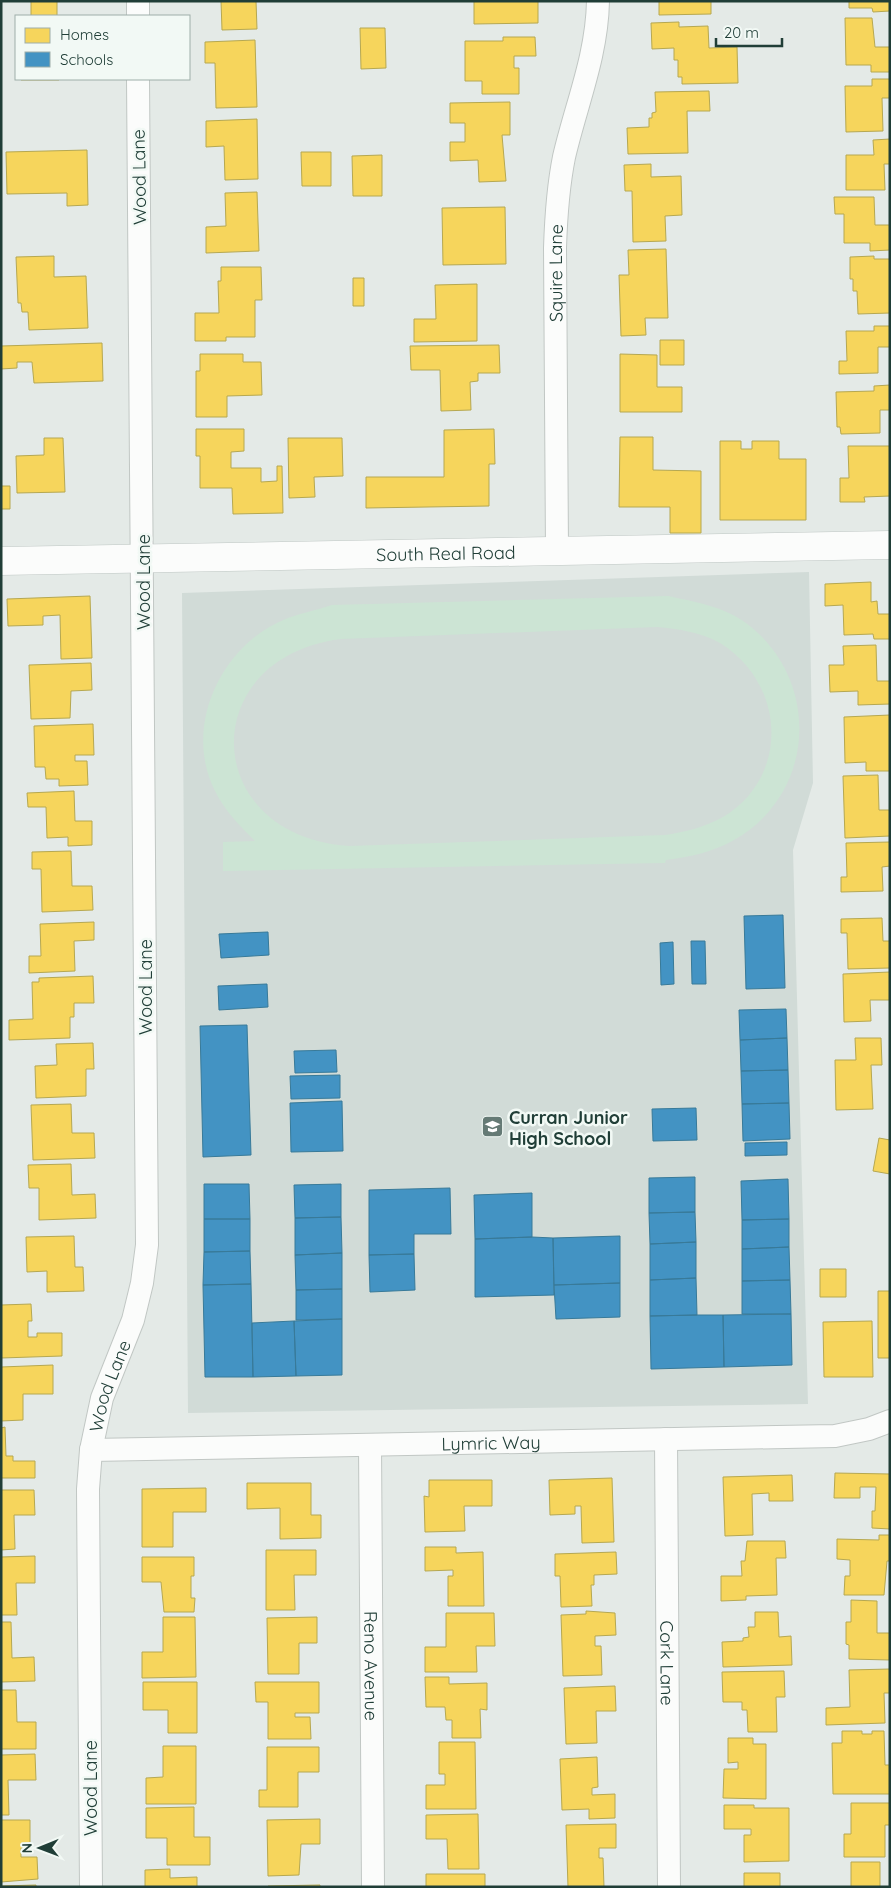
<svg xmlns="http://www.w3.org/2000/svg" width="891" height="1888" font-family="Quicksand,sans-serif">
<style>
.built{fill:#d1dbd7}
.pitch{fill:#cce4d4;fill-rule:evenodd}
.homes{fill:#f6d55c;stroke:#b6a851}
.schools{fill:#4393c3;stroke:#387a99}
.lines{fill:none;stroke-linecap:round;stroke-linejoin:round}
.street-casing{stroke:#c1c7c4;stroke-width:24}
.secondary-casing{stroke:#bfc7c4;stroke-width:29}
.street{stroke:#fbfcfb;stroke-width:22}
.secondary{stroke:#fbfcfb;stroke-width:28}
.labels{text-anchor:middle;dominant-baseline:central;stroke-width:5;stroke-linejoin:round;paint-order:stroke}
.street-label{font-size:18px;fill:#203e37;stroke:#f2f9f5}
.poi-label{font-size:18px;font-weight:bold;fill:#203e37;stroke:#f2f9f5;text-anchor:start}
</style>
<rect width="100%" height="100%" fill="#e4eae7"/>
<!-- built -->
<path class="built" d="M809,572L813,783L793,850L808,1404L188,1413L182,593Z"/>
<!-- pitch -->
<path class="pitch" d="M668,596C695,602 723,606 746,623C821,679 817,793 734,840C713,852 690,857 666,860L665,863L223,871V842L255,841C239,825 225,811 215,791C182,726 222,643 288,618C302,613 317,610 332,605ZM657,627C678,629 701,632 720,643C785,683 791,776 723,817C705,827 686,832 665,835L349,846C200,836 194,658 341,639Z"/>
<!-- homes -->
<path class="homes" d="M31,1H57V16H31Z
M221,1H256L257,29L222,30Z
M474,1H538V23L474,24Z
M659,1H711V14L659,15Z
M849,1H890V11L873,12L872,8H849Z
M845,18H872L875,47H890V72H871V65H846Z
M679,22V27L708,26L709,48L737,47L738,83L682,84V77H678V60H674V48L652,49L651,23Z
M360,28H385L386,68L361,69Z
M503,37H535L536,56H514V68H519V94H482V81H465V41H503Z
M255,40L257,107L216,108L215,63H205V42Z
M21,79H59V80H21Z
M872,79H890V98H882L883,131L846,132L845,86H872Z
M709,91L710,111H687L688,153L628,154L627,128L649,127V118H652V113L656,112L655,92Z
M510,102V135H502L506,181L479,182L478,160L450,161V142H465V123H450V103Z
M257,119L258,179L225,180L224,146L206,147V121Z
M890,139V164H884L885,190H846V155H874L873,140Z
M87,150L88,205L67,206V193L7,194L6,152Z
M301,152H331V186H302Z
M382,155V196H353L352,156Z
M651,164V177L681,176L682,215L665,216L666,241L633,242L632,191H625L624,165Z
M257,192L259,251L206,253V227L226,226L225,193Z
M834,197H874L875,225H890V250L870,251V243H844V214H835Z
M505,207L506,264L443,265L442,208Z
M666,249L668,318H645L646,335L621,336L619,275H629L628,250Z
M54,256V277L86,276L88,328L29,330L28,312H22L21,303H18L16,257Z
M874,256V259H890V313L858,314L857,291H853V279H850V257Z
M221,267H261L262,300H255V337H226V341H195V313H219L218,281H221Z
M353,278H364V306H353Z
M477,284V341L414,342V319H436L435,285Z
M874,326H890V347H878V373L839,374V361H847L846,331H874Z
M660,340H684V365H660Z
M102,343L103,381L34,383L32,362H17V368L1,369V346Z
M499,345L500,373H478V381L470,382L471,410L441,411L440,370H411L410,346Z
M200,354H243V362H261L262,395L227,396V417H196V371H200Z
M620,354L657,355V387H682V412H620Z
M890,385V410H880V433L841,434L840,427H837L836,392L874,391V386Z
M196,429H244V451L231,452V468H261V482L277,481V466H282L283,513L233,514L232,488H200V456H196Z
M494,429L495,464H489V506L366,508V477H444V430Z
M620,437H653V470L701,471V533H670V507H619Z
M44,438H63L65,492L17,493L16,456L44,455Z
M288,438H342L343,476L314,477L315,497L289,498Z
M720,441H741V449H752V441H779V459H806V520H720Z
M848,446H890V496L864,497L865,502H840V478H849Z
M1,486H10V509H1Z
M871,582V602L877,601L878,614H890V639H874L873,634L844,635L843,605L825,606V584Z
M90,596L92,658L61,659L60,615L43,616V625L8,626L7,599Z
M876,645L877,681H890V704L858,705V691L830,692L829,665H844L843,646Z
M91,663L92,690L71,691L70,718L31,719L29,665Z
M890,715V771H866V762L845,763L844,717Z
M93,724L94,755H75V761H87L88,785L59,786V779H46L45,767H35L34,726Z
M878,775L879,810H890V836L845,838L843,776Z
M74,791L75,821H92V845L68,846V837L47,838L46,807H28L27,793Z
M890,842V866L882,867L883,891L841,892V877H847L846,843Z
M71,851L72,886H92L93,910L42,912L41,869H32V852Z
M882,918L883,941H890V968L848,969L847,933H841V919Z
M94,922V940L74,941L75,971L29,973V956H41L40,924Z
M890,972V1000H870L871,1021L844,1022L843,974Z
M93,976L94,1003H74V1017H70V1038L9,1040V1020L33,1019L32,982H39V978Z
M855,1038H881L882,1065H871L873,1109L836,1110L835,1060H856Z
M93,1043L94,1069H86V1096L36,1098L35,1066L57,1065L56,1044Z
M71,1104L72,1133H94L95,1158L33,1160L31,1105Z
M879,1138L890,1140V1174L873,1171Z
M71,1164L72,1195L95,1194L96,1218L39,1220V1188H29L28,1165Z
M74,1236L75,1267H83L84,1291L47,1292V1271L27,1272L26,1237Z
M820,1269H846V1297H820Z
M878,1291H890V1358H878Z
M31,1304L32,1321H28V1337H37V1333H62V1356L1,1358V1305Z
M872,1321L873,1377H824L823,1322Z
M53,1365V1394H23V1420L1,1421V1367Z
M5,1427L6,1456H13V1461H35V1478H1V1428Z
M835,1473L890,1474V1529L872,1528V1511H875L876,1487H860V1498H834Z
M792,1475L793,1501H769V1493L752,1494L753,1535L725,1536L723,1477Z
M612,1478L614,1542L582,1543L581,1506H575V1514L550,1515L549,1480Z
M429,1480H492V1506H464L465,1531L425,1532L424,1496L429,1497Z
M247,1483H311V1515H321V1538L280,1539V1508L247,1509Z
M206,1488V1512H173V1547H142V1489Z
M1,1490H34L35,1515H14L15,1549L1,1550Z
M879,1535H890V1561H887L884,1595H844L845,1576H850V1560L837,1559V1539L879,1540Z
M747,1541H785L786,1558H776L777,1595L746,1596V1600L721,1601V1576H742L741,1561H745Z
M425,1547H456V1553L483,1552L484,1606H448V1576H453V1570L425,1571Z
M266,1550H316V1575H294L295,1610H266Z
M616,1552L617,1574L594,1575V1585H591L592,1606L561,1607L560,1576H555V1554Z
M35,1556V1583H16L17,1615H1V1557Z
M142,1557H194V1576H191V1598H195L194,1612H164L161,1582H142Z
M851,1600L877,1601V1633H890V1660L849,1659V1645L846,1644V1622H851Z
M586,1611L615,1613L616,1635L595,1636V1646H601L602,1675L563,1676L561,1615L586,1614Z
M755,1612H778L779,1637L791,1636L792,1665L723,1667L722,1642L743,1641V1638L749,1637L748,1627H755Z
M446,1613H494L495,1646H476L477,1672H425V1647H446Z
M163,1617H195L196,1677L142,1678V1652H163Z
M317,1617V1643H299V1674H268L267,1618Z
M1,1622H11L12,1658L34,1657L35,1681L1,1682Z
M890,1669V1693H884L885,1723L826,1725V1708L850,1707L849,1670Z
M784,1671L785,1697H776L777,1732H748L747,1710H742V1702H723L722,1672Z
M425,1677H449V1684L487,1683V1710L480,1709L481,1738H452V1720H446L445,1707H426Z
M143,1682H197V1733H168V1710H143Z
M255,1682H319V1713H295V1717H310L311,1739H268V1702H256Z
M615,1686L616,1711H596L597,1743L566,1744L564,1688Z
M1,1690H16L17,1722H36V1749H1Z
M842,1731H862V1734H872V1731H884L885,1765H890V1794H833L832,1743H842Z
M728,1738H753V1744H766V1799L723,1798L724,1769H738V1762L728,1763Z
M439,1742H475L476,1809H426V1785H445V1774H439Z
M163,1746H196V1804H146V1778L163,1777Z
M267,1747H319V1772H298V1807H259V1790H267Z
M35,1754L36,1780H8L9,1815H1V1755Z
M597,1757L598,1787L592,1788V1795L615,1794V1818L589,1819V1809L562,1810L560,1759Z
M851,1803H890V1825H885V1857H844V1834H851Z
M724,1805H754V1808H789V1861L744,1862V1835H751V1829H724Z
M194,1807V1837H210V1865H167V1838H146V1808Z
M478,1814L479,1869H448L447,1839H426V1815Z
M320,1819V1844H301L299,1875L268,1876L267,1820Z
M1,1820H30V1848H21V1857H37L38,1879L1,1882Z
M616,1824V1848H599V1858H603L604,1887H568L566,1825Z
M851,1862H880V1887H851Z
M170,1869V1878L197,1877V1887H145V1870Z
M744,1873H780V1887H744Z
M426,1874H485V1887H426Z
M36,1885V1887H1V1886Z
M320,1885V1887H268V1886Z"/>
<!-- schools -->
<path class="schools" d="M783,915L785,988L746,989L744,916Z
M268,932L269,955L221,958L219,934Z
M691,941H705L706,984H692Z
M673,942L674,984L661,985L660,943Z
M267,984L268,1007L219,1010L218,986Z
M786,1009L787,1038L740,1040L739,1010Z
M247,1025L251,1155L203,1157L200,1026Z
M787,1038L788,1070L741,1071L740,1040Z
M336,1050L337,1072L295,1073L294,1051Z
M788,1070L789,1103L742,1104L741,1071Z
M340,1075V1098L291,1099L290,1076Z
M342,1101L343,1151L291,1152L290,1103Z
M789,1103L790,1139L743,1141L742,1104Z
M696,1108L697,1140L653,1141L652,1109Z
M787,1142V1155L745,1156V1143Z
M695,1177V1212L649,1213V1178Z
M788,1179L789,1219L742,1220L741,1181Z
M204,1184H249L250,1219H204Z
M341,1184V1217L295,1218L294,1185Z
M450,1188L451,1234H414V1254L369,1255V1190Z
M532,1193V1237L475,1239L474,1195Z
M695,1212L696,1242L650,1244L649,1213Z
M341,1217L342,1253L295,1255V1218Z
M204,1219H250V1251L204,1252Z
M789,1219V1247L742,1249V1220Z
M620,1236V1283L554,1285L553,1238Z
M532,1237L553,1238L554,1295L475,1297V1239Z
M696,1242V1278L650,1280V1244Z
M789,1247L790,1280L742,1281V1249Z
M250,1251L251,1284L203,1285L204,1252Z
M342,1253V1289L296,1290L295,1255Z
M414,1254L415,1290L370,1292L369,1255Z
M696,1278L697,1315L650,1316V1280Z
M790,1280L791,1314H742V1281Z
M620,1283V1317L556,1319L554,1285Z
M251,1284L253,1377H205L203,1285Z
M342,1289V1319L296,1320V1290Z
M791,1314L792,1365L724,1367L723,1315Z
M697,1315H723L724,1367L651,1369L650,1316Z
M342,1319V1375L296,1376L294,1321Z
M294,1321L296,1376L253,1377L252,1323Z"/>
<g class="lines">
<defs>
<g id="street">
<path d="M138,1V16"/>
<path id="s1" d="M557,551L555,248C556,217 558,187 564,157C576,105 597,56 598,1"/>
<path id="s2" d="M666,1439L669,1887"/>
<path id="s3" d="M370,1445L373,1887"/>
<path id="s4" d="M91,1450L835,1436L869,1429L890,1421"/>
<path id="s5" d="M91,1887L88,1489L91,1450L102,1398L133,1320L142,1283L147,1245L138,79"/>
</g>
<g id="secondary">
<path id="s6" d="M1,561L890,545"/>
</g>
</defs>
<!-- street casing -->
<use href="#street" class="street-casing"/>
<!-- secondary casing -->
<use href="#secondary" class="secondary-casing"/>
<!-- street -->
<use href="#street" class="street"/>
<!-- secondary -->
<use href="#secondary" class="secondary"/>
</g>
<!-- icons -->
<defs>
<symbol id="school-square" viewBox="-11 -11 22 22"><rect x="-9" y="-9" width="18" height="18" rx="4" fill="#657a75" stroke="#f2f9f5"/><path d="M0-5L7-2L0 1L-7-2ZM-4 1L0 2.5L4 1V4Q0 6-4 4Z" fill="#fff"/></symbol>
</defs>
<g fill-rule="evenodd">
<use href="#school-square" x="480" y="1114" width="25" height="25"/>
</g>
<g class="labels">
<!-- street labels -->
<g class="street-label">
<text transform="translate(139 177) rotate(-91)">Wood Lane</text>
<text stroke="none"><textPath href="#s1" startOffset="278">Squire Lane</textPath></text>
<text stroke="none"><textPath href="#s6" startOffset="445">South Real Road</textPath></text>
<text transform="translate(143 582) rotate(-90)">Wood Lane</text>
<text transform="translate(145 987) rotate(-90)">Wood Lane</text>
<text stroke="none"><textPath href="#s5" startOffset="504">Wood Lane</textPath></text>
<text stroke="none"><textPath href="#s4" startOffset="400">Lymric Way</textPath></text>
<text stroke="none"><textPath href="#s2" startOffset="224">Cork Lane</textPath></text>
<text stroke="none"><textPath href="#s3" startOffset="221">Reno Avenue</textPath></text>
<text transform="translate(90 1788) rotate(-90)">Wood Lane</text>
</g>
<!-- poi labels -->
<g class="poi-label">
<text x="509" y="1117">Curran Junior<tspan x="509" dy="21">High School</tspan></text>
</g>
</g>
<!-- border -->
<rect width="891" height="1888" fill="none" stroke="#203e37" stroke-width="5"/>
<!-- legend -->
<rect x="15" y="15" width="175" height="65" fill="#f2f9f5" stroke="#9eaea9"/>
<rect x="25" y="28" width="25" height="15" fill="#f6d55c" stroke="#9eaea9"/>
<text x="60" y="40" font-size="15" fill="#203e37">Homes</text>
<rect x="25" y="52" width="25" height="15" fill="#4393c3" stroke="#9eaea9"/>
<text x="60" y="65" font-size="15" fill="#203e37">Schools</text>
<!-- north arrow -->
<g transform="translate(40 1848) rotate(269)" stroke="#f2f9f5" stroke-width="4" paint-order="stroke">
<path d="M0-4L9 19L0 12L-9 19Z" fill="#203e37"/>
<text y="-8" font-size="14" font-weight="bold" text-anchor="middle" fill="#203e37">N</text>
</g>
<!-- scale -->
<path d="M716 38v8h66v-8" fill="none" stroke="#203e37" stroke-width="2.5"/>
<text x="724" y="38" font-size="15" fill="#203e37" stroke="#f2f9f5" stroke-width="4" paint-order="stroke">20 m</text>
</svg>
